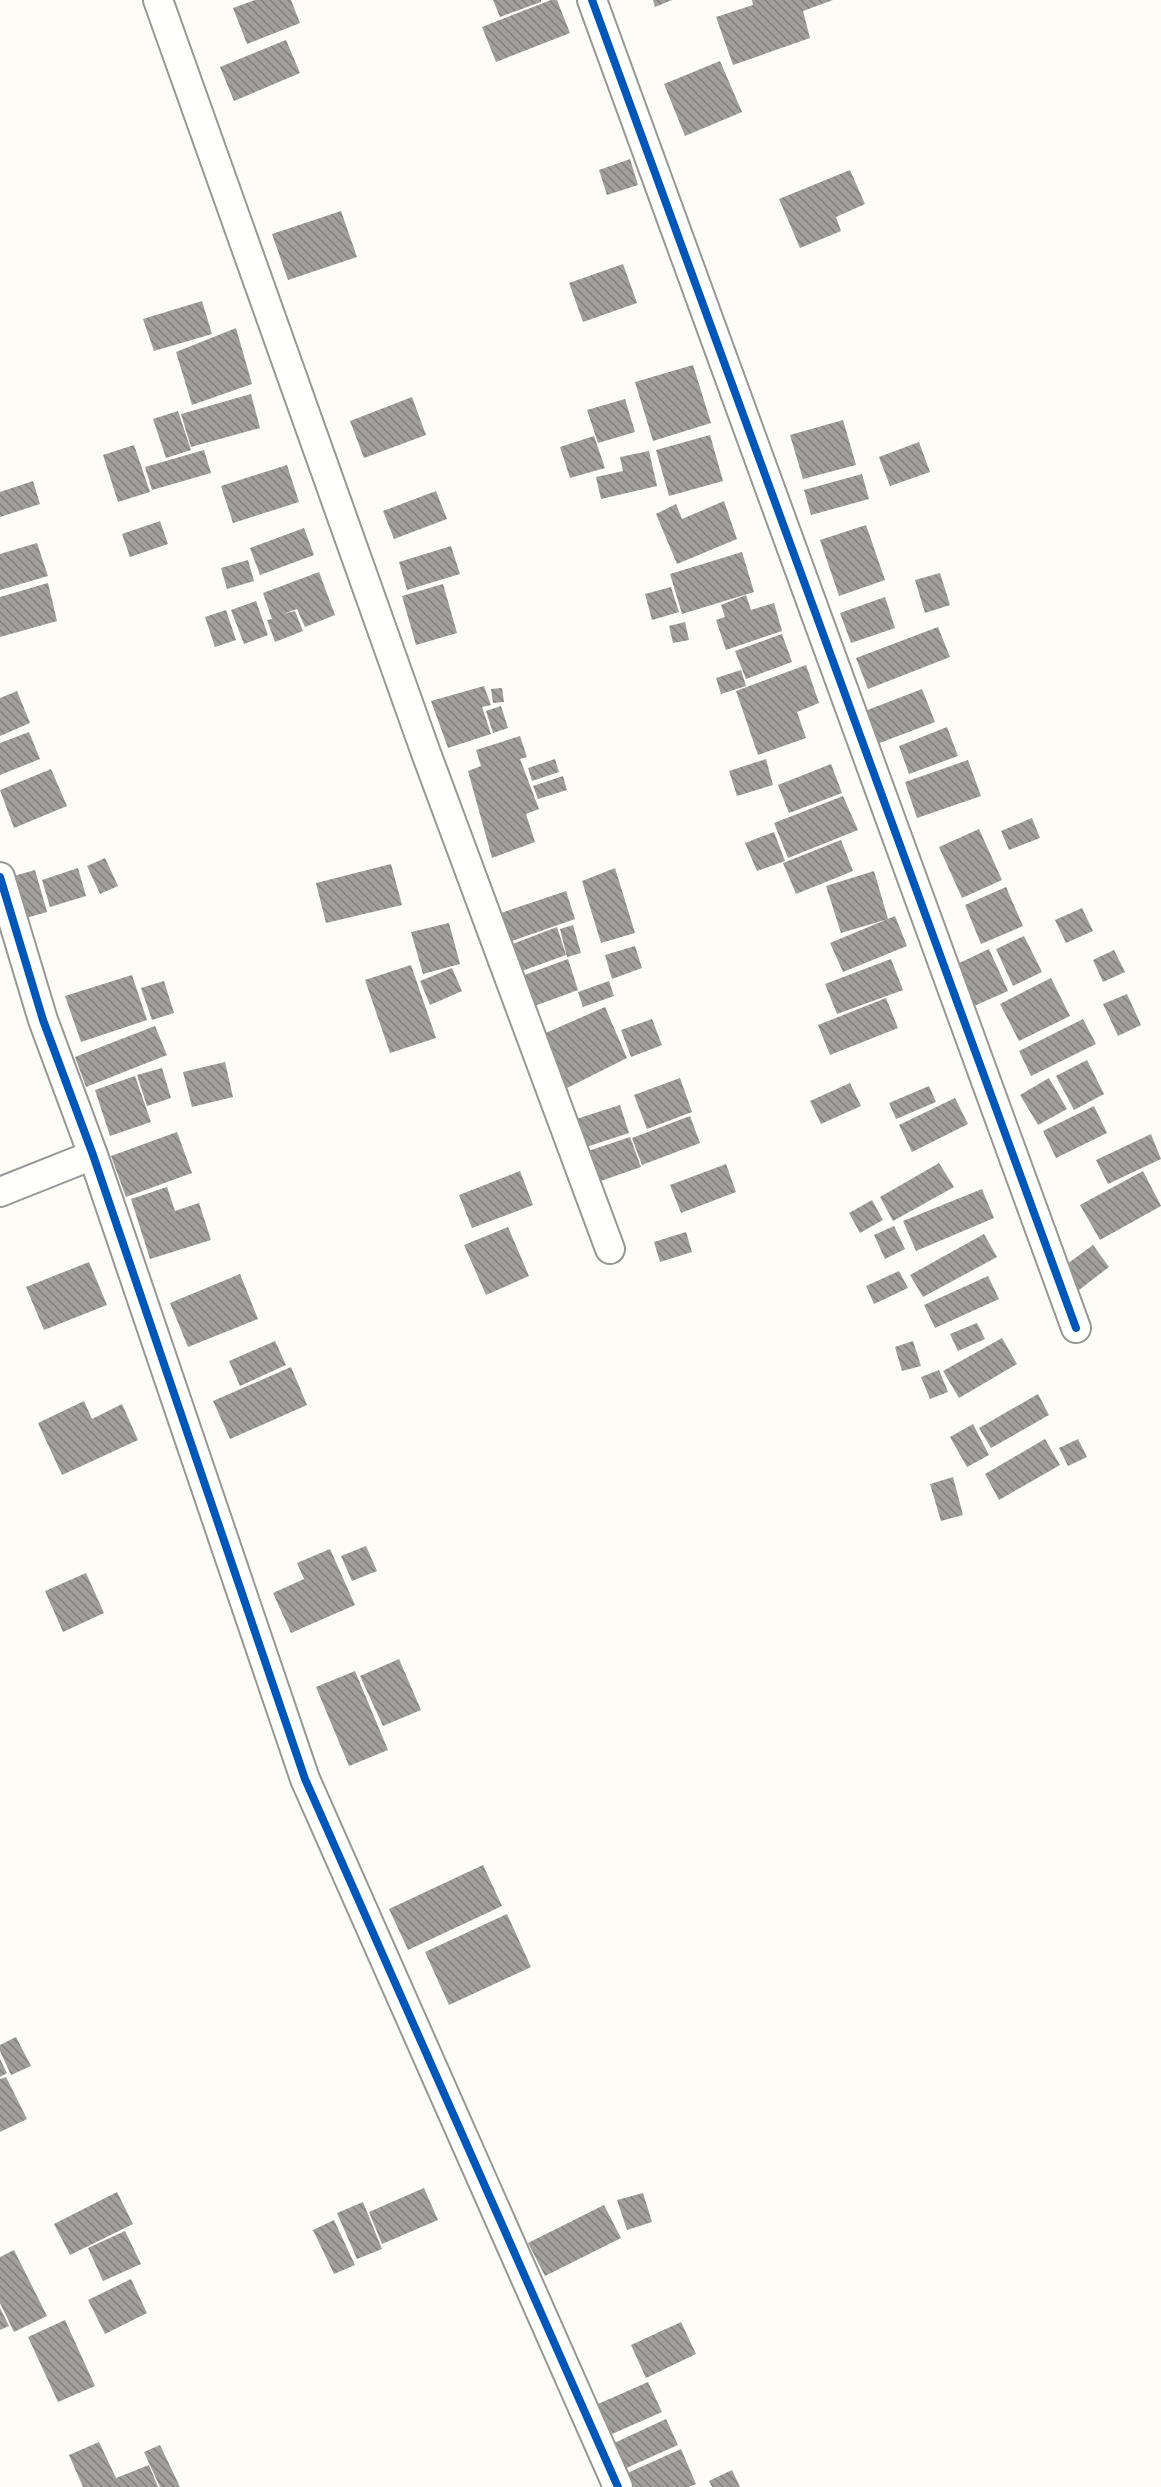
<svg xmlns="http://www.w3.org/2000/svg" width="1161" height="2487" font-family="'PT Serif',serif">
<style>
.building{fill:url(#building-back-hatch)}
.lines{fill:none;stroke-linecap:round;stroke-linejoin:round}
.minor-casing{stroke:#979795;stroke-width:32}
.minor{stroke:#fffffe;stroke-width:28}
.cycleway-casing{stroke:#fff;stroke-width:11}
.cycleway{stroke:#0057b8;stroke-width:8}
</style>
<defs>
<pattern id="building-back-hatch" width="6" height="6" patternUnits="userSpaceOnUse" patternTransform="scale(1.5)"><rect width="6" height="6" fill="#a19f9c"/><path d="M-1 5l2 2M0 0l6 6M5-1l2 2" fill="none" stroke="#82807e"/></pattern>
</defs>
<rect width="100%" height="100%" fill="#fdfcf7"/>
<!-- building -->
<path class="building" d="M255,0H291L300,23L247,44L233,8Z
M493,0H541V2L500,17Z
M551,0H557L570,33L496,62L482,27Z
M653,0H672L655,7Z
M752,0H833L803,11L810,38L733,65L716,17L753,5Z
M286,40L300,73L234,101L220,67Z
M720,61L742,112L685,136L664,84Z
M630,159L638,185L607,195L599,170Z
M850,170L865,204L836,217L841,231L800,248L779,199Z
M341,211L357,257L288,280L272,234Z
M623,264L637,303L583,322L569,283Z
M202,301L212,334L154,351L143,319Z
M236,328L252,384L192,405L176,352Z
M693,365L711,423L653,441L635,382Z
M251,394L260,428L191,447L181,414Z
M412,397L426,435L364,458L350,421Z
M625,399L635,432L598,443L587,410Z
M178,411L191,450L166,458L153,419Z
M843,420L856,465L803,479L790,435Z
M710,435L723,481L669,496L656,450Z
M594,436L605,468L570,478L560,447Z
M919,442L930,472L890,486L879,457Z
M134,445L150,492L118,502L103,455Z
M204,450L211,473L152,490L145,467Z
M649,451L657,486L601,499L596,477L623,471L620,457Z
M287,465L299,502L233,523L221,486Z
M862,474L869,499L811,515L804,490Z
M33,481L40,504L0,517V492Z
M436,491L447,519L394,539L383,511Z
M724,501L737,539L677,564L656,514L676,504L682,519Z
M160,521L168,544L130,557L122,534Z
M866,525L885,580L839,596L820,540Z
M304,528L314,555L260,575L250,548Z
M37,543L48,576L0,590V554Z
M451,546L460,574L407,590L399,562Z
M742,552L754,592L682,614L670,574Z
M248,560L254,581L227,589L221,568Z
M319,572L335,615L305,627L297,609L283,614L295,611L303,631L275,642L267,620L272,619L263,593Z
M940,573L950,605L925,613L915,580Z
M48,583L57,621L0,637V597Z
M443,584L457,633L416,645L402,596Z
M671,587L679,612L652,620L645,594Z
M746,595L751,610L774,603L782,631L726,650L716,620L725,617L721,605Z
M885,597L895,628L851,643L840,613Z
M256,601L268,635L244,644L231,610Z
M226,610L236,640L215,647L205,617Z
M685,622L689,640L673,643L669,626Z
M938,627L950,657L868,689L856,658Z
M782,634L792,662L746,679L735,651Z
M806,665L819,703L797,712L806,738L758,755L736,691Z
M741,670L746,686L721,694L716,678Z
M484,686L491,705L482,707L491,734L448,748L431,701Z
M502,688L504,702L493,703L491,689Z
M922,689L935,722L877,744L865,711Z
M17,691L30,723L0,736V698Z
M501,706L508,728L493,733L486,711Z
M947,727L958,756L909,774L899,746Z
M29,732L40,759L0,775V743Z
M520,736L527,757L520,759L539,809L526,814L535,842L492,858L468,771L481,766L476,750Z
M555,759L559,772L532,781L528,768Z
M766,759L773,785L737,796L729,771Z
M968,760L981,796L917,818L905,782Z
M831,764L842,793L789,813L778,785Z
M51,769L67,806L14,828L0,790Z
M563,776L567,790L538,799L533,786Z
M843,796L858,830L788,858L774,823Z
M1032,818L1040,838L1009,850L1001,831Z
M979,829L1002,880L962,898L939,847Z
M774,832L785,861L757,871L745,843Z
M841,840L853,871L796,894L783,863Z
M105,858L118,886L100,894L87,866Z
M391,864L402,905L326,923L316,883Z
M78,868L86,896L50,907L42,880Z
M615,868L635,933L601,943L582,881Z
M35,870L47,912L19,920L7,878Z
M874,871L888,919L841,933L826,886Z
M1006,887L1023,926L981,944L965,905Z
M566,891L575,919L509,942L498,914Z
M1082,908L1093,931L1066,943L1055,920Z
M895,916L907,946L843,972L830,943Z
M449,923L460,964L423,974L411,932Z
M573,925L581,953L567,957L560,929Z
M557,927L566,955L519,972L510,945Z
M1024,936L1042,972L1013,986L996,949Z
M635,946L642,968L612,979L605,955Z
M989,949L1008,991L974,1006L955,965Z
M1114,950L1125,972L1103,982L1093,960Z
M568,959L578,990L529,1008L519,977Z
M891,959L903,990L837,1014L825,984Z
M411,965L436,1038L390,1053L365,980Z
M452,968L462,991L430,1005L420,981Z
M132,975L147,1020L81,1042L65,996Z
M1051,978L1070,1016L1019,1041L1000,1004Z
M164,981L174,1013L152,1020L141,988Z
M609,981L614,996L583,1007L578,992Z
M1127,994L1141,1025L1118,1036L1103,1004Z
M886,998L898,1028L830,1055L818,1025Z
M605,1007L627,1058L567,1088L541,1035Z
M652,1019L662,1045L631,1057L621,1030Z
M1083,1019L1096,1044L1031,1076L1019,1051Z
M155,1026L167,1055L86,1087L75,1057Z
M1087,1060L1104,1094L1074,1110L1056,1076Z
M225,1062L233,1097L192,1107L183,1072Z
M162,1068L171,1098L147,1106L137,1075Z
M135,1076L151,1122L110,1136L95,1090Z
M680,1078L692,1112L647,1129L634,1095Z
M1049,1078L1067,1109L1038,1125L1020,1095Z
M850,1083L861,1106L821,1124L810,1101Z
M929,1086L936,1102L896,1119L889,1103Z
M955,1098L968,1124L912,1152L899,1125Z
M620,1105L629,1133L580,1149L570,1121Z
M1094,1106L1107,1133L1056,1158L1043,1131Z
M690,1116L700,1143L642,1165L632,1138Z
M177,1132L192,1173L126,1197L111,1156Z
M1151,1134L1161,1159L1108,1184L1096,1160Z
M630,1137L641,1167L592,1184L582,1153Z
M939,1163L954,1187L893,1221L880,1197Z
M726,1164L736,1192L681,1213L670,1185Z
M520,1171L533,1205L472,1228L459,1195Z
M1143,1171L1161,1206L1100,1240L1080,1205Z
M167,1187L175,1211L199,1203L211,1240L150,1259L131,1199Z
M982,1189L994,1218L916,1251L903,1221Z
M872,1200L883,1220L860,1233L849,1213Z
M894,1226L905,1249L885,1259L874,1235Z
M508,1227L529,1276L486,1295L464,1245Z
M686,1232L692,1252L660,1262L654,1242Z
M984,1234L997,1257L923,1297L910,1275Z
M1093,1245L1109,1267L1079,1290L1063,1267Z
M89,1262L107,1305L44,1330L26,1287Z
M899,1271L908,1288L874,1304L866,1286Z
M240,1274L258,1319L188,1347L170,1303Z
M988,1276L999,1299L935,1328L924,1305Z
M977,1323L985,1339L958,1351L950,1334Z
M1002,1338L1017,1364L959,1398L943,1371Z
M275,1341L286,1365L240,1386L229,1361Z
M913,1341L921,1366L902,1371L895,1347Z
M291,1367L307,1405L230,1439L213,1401Z
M939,1370L948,1392L930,1399L921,1377Z
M1038,1394L1049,1415L991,1448L979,1428Z
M84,1401L92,1419L122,1404L138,1440L62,1475L38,1423Z
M973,1424L989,1455L967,1467L950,1437Z
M1045,1439L1060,1465L999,1500L985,1474Z
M1078,1439L1087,1457L1068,1466L1059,1448Z
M953,1477L963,1515L941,1521L930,1484Z
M366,1546L377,1571L352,1581L341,1556Z
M330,1549L355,1605L291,1633L273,1593L304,1579L297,1563Z
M86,1573L104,1613L63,1632L45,1591Z
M399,1659L421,1710L383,1726L360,1676Z
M355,1671L388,1750L349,1766L316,1687Z
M483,1865L502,1906L408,1950L389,1909Z
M507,1914L531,1967L449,2005L425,1952Z
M16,2037L31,2066L11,2075L0,2051V2045Z
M0,2059L7,2073L0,2077Z
M6,2077L27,2119L0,2132V2079Z
M424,2188L438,2220L382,2244L369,2212Z
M117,2192L133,2224L70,2255L54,2224Z
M643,2193L652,2222L627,2230L617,2200Z
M363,2202L382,2249L357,2259L337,2213Z
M604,2205L621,2238L545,2276L528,2243Z
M334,2220L355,2265L334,2274L313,2230Z
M125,2231L141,2264L103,2281L88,2248Z
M14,2250L47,2316L14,2332L0,2303V2257Z
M131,2279L147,2313L105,2334L88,2300Z
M0,2308L9,2326L0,2330Z
M65,2320L95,2386L58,2402L28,2337Z
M681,2322L696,2354L646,2378L631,2345Z
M648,2382L662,2412L612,2434L598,2404Z
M666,2419L678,2445L624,2469L612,2444Z
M99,2442L116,2478L149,2465L158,2487H83L69,2455Z
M160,2445L180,2487H160L144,2452Z
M681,2449L696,2484L689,2487H630L625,2474Z
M732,2470L740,2487H712L709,2481Z"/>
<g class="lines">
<defs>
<path id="minor" d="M158,0L426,753L610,1249
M592,0L1076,1328
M0,877L43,1020L93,1155L305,1779L618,2487
M0,1192L93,1155"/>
</defs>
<!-- minor casing -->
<use href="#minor" class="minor-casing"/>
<!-- minor -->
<use href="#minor" class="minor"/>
<defs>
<path id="cycleway" d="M592,0L1076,1328
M0,877L43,1020L93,1155L305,1779L618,2487"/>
</defs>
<!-- cycleway casing -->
<use href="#cycleway" class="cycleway-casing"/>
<!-- cycleway -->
<use href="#cycleway" class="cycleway"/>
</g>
</svg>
